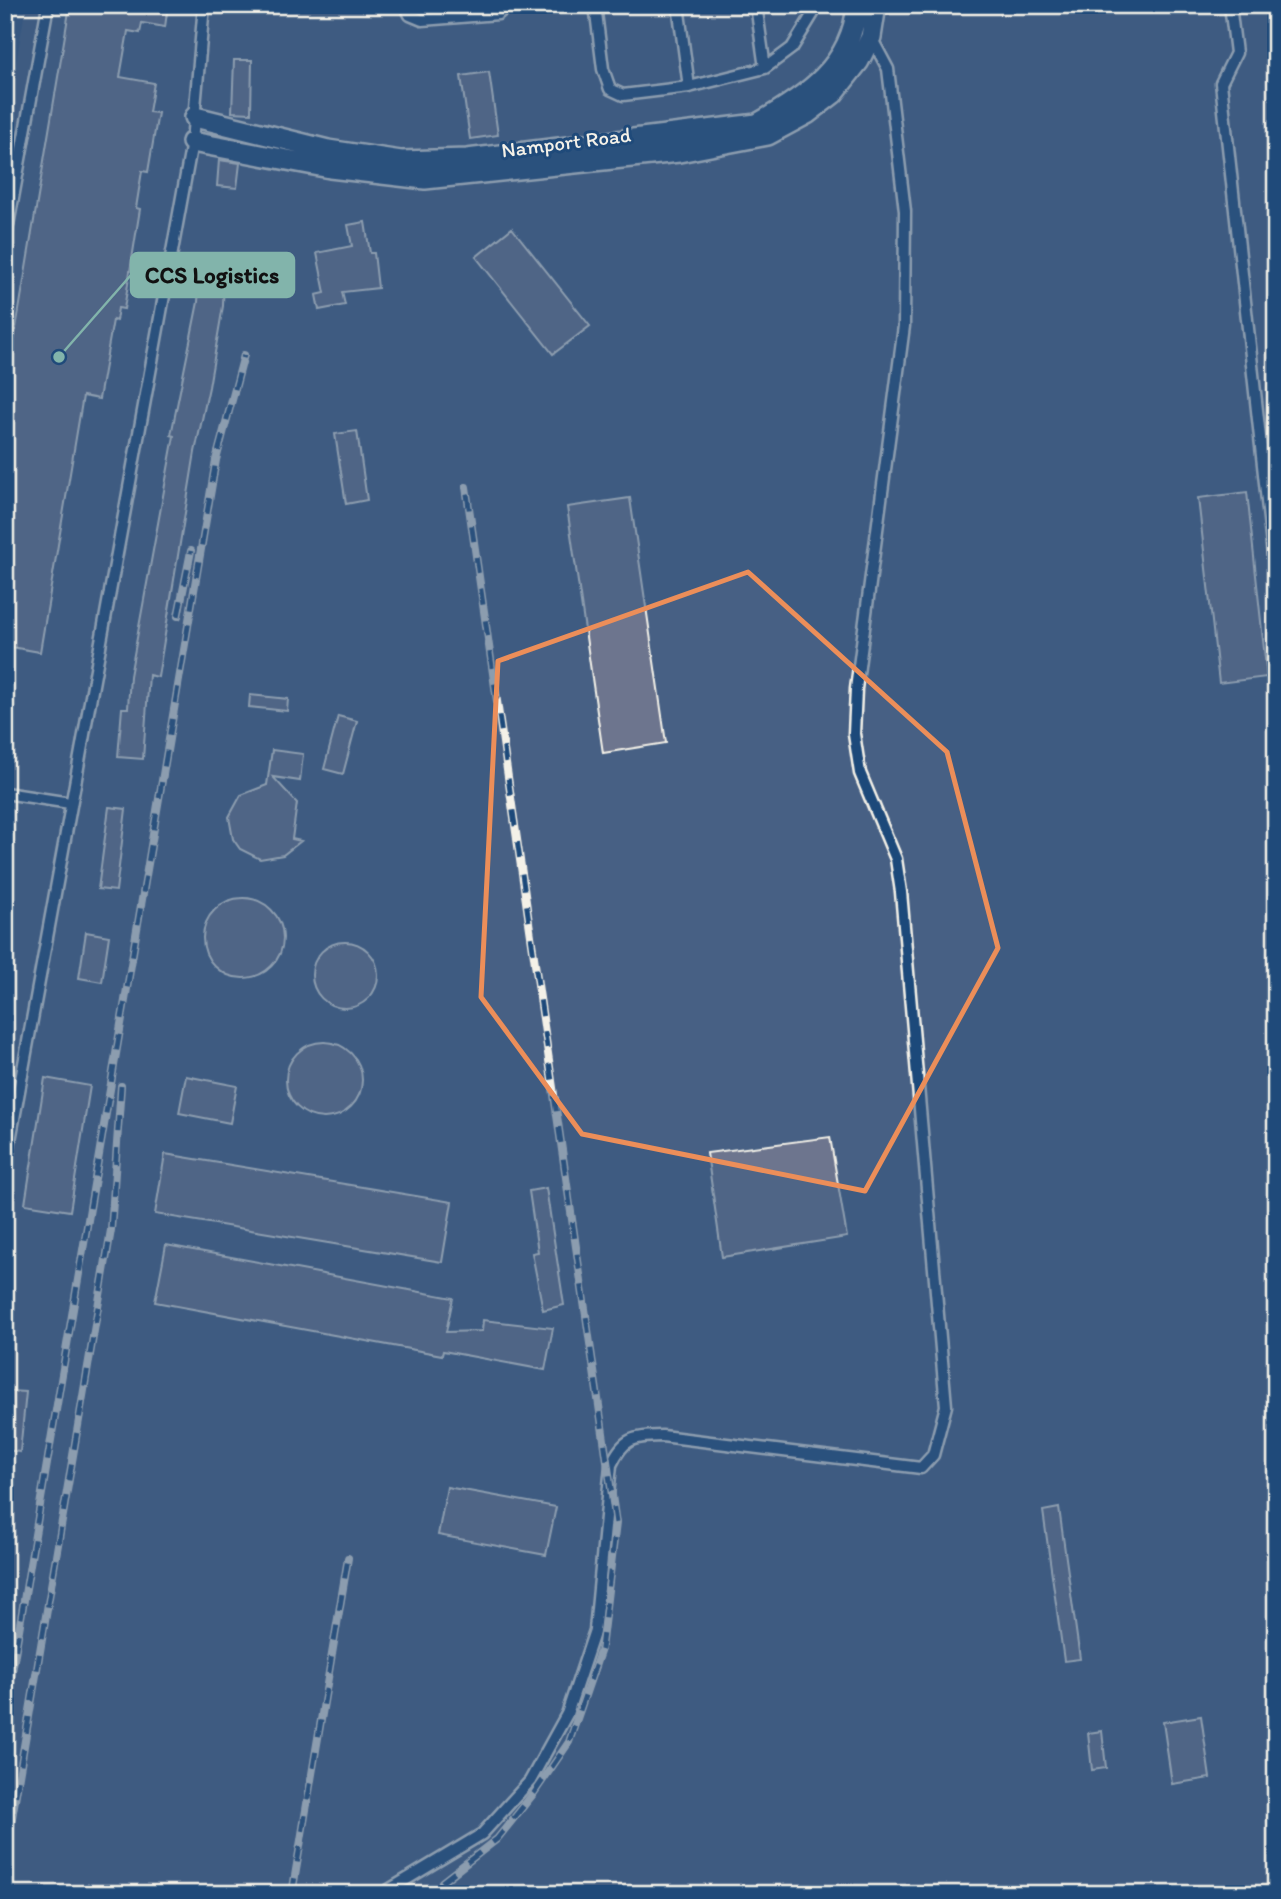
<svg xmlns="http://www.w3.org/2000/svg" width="1281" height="1899" font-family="Itim,sans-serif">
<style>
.built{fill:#466084}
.building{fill:#6d758e;stroke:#f4f1e8;stroke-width:2}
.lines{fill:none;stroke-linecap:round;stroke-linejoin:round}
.lane-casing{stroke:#f4f1e8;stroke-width:15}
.street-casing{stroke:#f4f1e8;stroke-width:24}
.lane{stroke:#1f4a7a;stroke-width:10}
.street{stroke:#1f4a7a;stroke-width:19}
.rail-casing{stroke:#f4f1e8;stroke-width:8}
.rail{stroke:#1f4a7a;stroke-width:5;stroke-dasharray:16;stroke-linecap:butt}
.marked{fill:none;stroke:#ec8e59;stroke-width:5;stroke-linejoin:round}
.labels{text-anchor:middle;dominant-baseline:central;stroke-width:6;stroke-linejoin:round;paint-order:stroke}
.street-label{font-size:21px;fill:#f4f1e8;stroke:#1f4a7a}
.leader{fill:none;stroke:#82b4ab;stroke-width:2.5}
.callout-dot{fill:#82b4ab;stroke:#1f4a7a;stroke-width:2.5}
.callout{fill:#82b4ab;stroke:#82b4ab;stroke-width:2.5}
.callout-label{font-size:23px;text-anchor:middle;font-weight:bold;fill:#111}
</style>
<rect width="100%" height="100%" fill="#365780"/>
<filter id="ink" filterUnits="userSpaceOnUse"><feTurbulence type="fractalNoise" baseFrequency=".0143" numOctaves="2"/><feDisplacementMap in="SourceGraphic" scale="14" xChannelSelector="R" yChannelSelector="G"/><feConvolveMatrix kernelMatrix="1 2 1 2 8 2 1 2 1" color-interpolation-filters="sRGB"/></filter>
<g filter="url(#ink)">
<!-- built -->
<path class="built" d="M26,5H1276V1894H5V127Z"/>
<!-- building -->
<path class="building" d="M70,5H168L165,27L142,23L140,33L128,31L120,77L154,83L149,112L158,113L148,172L142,171L136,208L140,209L124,309L118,308L116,321L113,320L99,399L83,396L40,652L5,646V394Z
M234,60H252L251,113L232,112Z
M489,72L498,135L470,139L461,76Z
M219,160L240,163L237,188L217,186Z
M365,222L370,253H374L378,288L342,292L345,305L319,310L316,295L325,293L317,253L352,246L348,225Z
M512,228L590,326L553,354L476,257Z
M200,272L224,274L223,306L209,387L195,452L158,677L149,675L143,759L118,757L122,708H128L130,676L174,436L171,435L198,302Z
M357,431L367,500L346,504L335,434Z
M1247,492L1267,677L1219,683L1198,498Z
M630,498L666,743L603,753L567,507Z
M250,695L288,699L287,711L249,707Z
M338,716L357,721L343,774L324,769Z
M272,750L303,754L300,781L273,777L297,803L292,839L301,841L283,855L260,859L240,849L233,839L229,817L241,795L267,785Z
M109,807L126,809L116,891L98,889Z
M203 938a40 40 0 1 1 80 0a40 40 0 1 1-80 0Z
M86,932L109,936L102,982L79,978Z
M312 975a33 33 0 1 1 66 0a33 33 0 1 1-66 0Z
M286 1080a38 38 0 1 1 76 0a38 38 0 1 1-76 0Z
M186,1076L237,1086L230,1123L179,1113Z
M45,1078L90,1086L70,1211L25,1204Z
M830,1137L847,1237L722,1257L707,1153Z
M165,1154L452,1202L442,1262L155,1214Z
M546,1188L564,1305L543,1310L532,1253L538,1252L529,1191Z
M166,1245L453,1298L446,1332L482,1331L483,1320L553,1328L545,1370L443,1351L442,1355L155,1302Z
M8,1391L26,1392L20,1452L5,1450Z
M447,1487L556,1507L546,1555L438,1535Z
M1059,1508L1080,1659L1064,1661L1043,1511Z
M1201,1716L1210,1778L1172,1784L1163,1722Z
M1102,1731L1106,1768L1092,1770L1088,1733Z"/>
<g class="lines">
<defs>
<path id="lane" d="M405,5L410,15L422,20L498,14L509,5
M595,5L603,69L610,89L623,95L689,87L765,68L792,48L814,12L815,5
M678,5L689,87
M756,5L765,68
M1230,5L1236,53L1221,83L1276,583
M5,242L48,5
M5,793L70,803
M5,1168L192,142L204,5
M382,1894L482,1834L530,1781L567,1714L595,1630L611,1465C624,1437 633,1437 662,1436L921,1468L933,1455L946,1406L901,892L896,859L860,773L854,734L856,689L904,326L905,211L888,69L872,39"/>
<path id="street" d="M195,117L328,150L401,161L467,159L757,124C806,96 852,66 857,5
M192,142L330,168L425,179L679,152L768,135L807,114L833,94L859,61L871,37L876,5"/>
</defs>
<!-- lane casing -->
<use href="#lane" class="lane-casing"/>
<!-- street casing -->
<use href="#street" class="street-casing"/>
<!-- lane -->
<use href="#lane" class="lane"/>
<!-- street -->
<use href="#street" class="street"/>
<defs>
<path id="rail" d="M178,616L191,551
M5,1713L216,460L244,355
M5,1859L111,1230L121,1086
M442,1882L497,1839L534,1793L569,1742L601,1649L616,1523L466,487
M292,1894L348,1558"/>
</defs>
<!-- rail casing -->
<use href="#rail" class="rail-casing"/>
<!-- rail -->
<use href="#rail" class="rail"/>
</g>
</g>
<!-- marked area -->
<path d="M0 0H1281V1899H0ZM748,572L947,752L998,948L865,1191L582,1134L481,997L498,661Z" fill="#365780" fill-opacity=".55" fill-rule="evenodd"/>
<path class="marked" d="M748,572L947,752L998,948L865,1191L582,1134L481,997L498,661Z"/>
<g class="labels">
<!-- street labels -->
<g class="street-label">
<text transform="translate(566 142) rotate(-7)">Namport Road</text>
</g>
</g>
<!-- callouts -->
<path class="leader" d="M59 357L131 275"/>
<circle class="callout-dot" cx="59" cy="357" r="7"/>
<rect class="callout" x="131" y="253" width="163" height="44" rx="7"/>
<g class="callout-label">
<text x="212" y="283">CCS Logistics</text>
</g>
<!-- margin -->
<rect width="1281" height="1899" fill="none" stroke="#1f4a7a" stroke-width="28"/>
<rect x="14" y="14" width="1253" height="1871" fill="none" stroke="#f4f1e8" stroke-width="2.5" filter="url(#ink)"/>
</svg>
